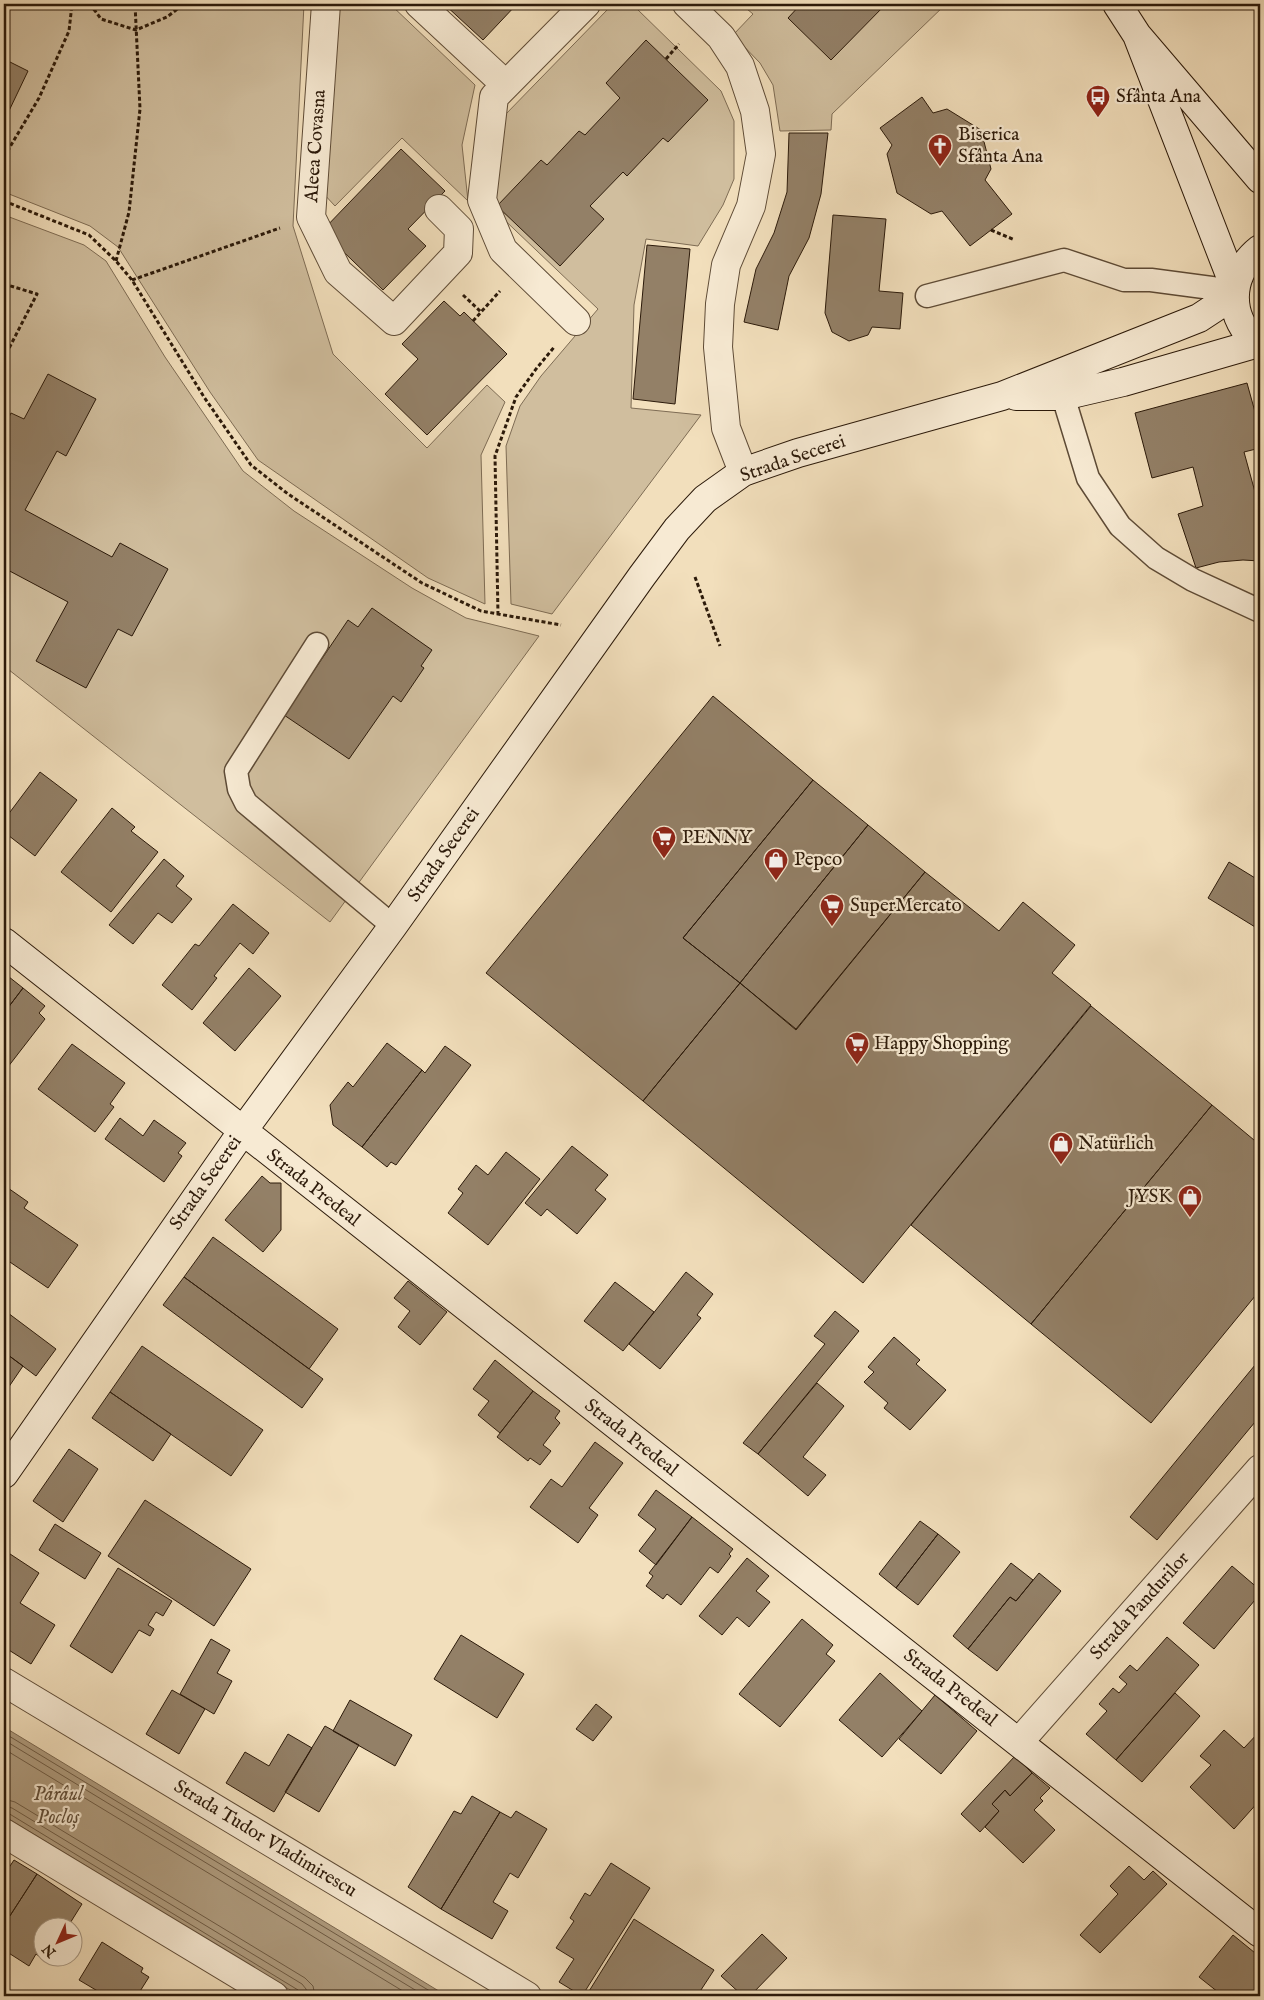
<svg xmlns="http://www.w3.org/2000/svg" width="1264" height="2000" font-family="'IM FELL English',serif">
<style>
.green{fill:#d0be9e;stroke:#7e6c54}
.water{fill:#af9c7f;stroke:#7b6850}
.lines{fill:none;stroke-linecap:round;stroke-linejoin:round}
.shore{stroke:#6e5b44;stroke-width:1}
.building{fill:#938067;stroke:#2c1a0a}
.lane-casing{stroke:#5e4b36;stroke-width:25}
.street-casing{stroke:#5e4b36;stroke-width:30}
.secondary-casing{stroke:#2c1a0a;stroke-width:30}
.path{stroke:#2c1a0a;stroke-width:3;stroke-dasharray:4 2.5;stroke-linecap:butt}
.lane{stroke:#f7ead3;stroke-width:22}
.street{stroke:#f7ead3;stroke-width:28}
.secondary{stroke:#f7ead3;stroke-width:28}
.labels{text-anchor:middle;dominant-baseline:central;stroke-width:4.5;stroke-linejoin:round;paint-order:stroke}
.poi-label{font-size:19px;fill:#2c1a0a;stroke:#f7ead3;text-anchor:start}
.street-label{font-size:19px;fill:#2c1a0a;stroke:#f7ead3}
.water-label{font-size:20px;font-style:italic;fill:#604e39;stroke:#f7ead3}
</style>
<rect width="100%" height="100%" fill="#f2dfbc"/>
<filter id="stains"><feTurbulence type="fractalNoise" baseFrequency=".004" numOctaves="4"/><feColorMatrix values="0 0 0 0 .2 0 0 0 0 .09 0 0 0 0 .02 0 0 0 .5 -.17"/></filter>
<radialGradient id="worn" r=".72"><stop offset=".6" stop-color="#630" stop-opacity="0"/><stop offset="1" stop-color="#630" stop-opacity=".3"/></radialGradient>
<!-- green -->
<path class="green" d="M4,4H304L293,226L333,354L427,448L487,385L505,402L481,455L485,604L428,578L258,460L210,392L118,247L90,226L4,192Z
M335,4H390L475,85L462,145L468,201L402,138L335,206L322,192Z
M741,4H946L832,114L831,130L780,131L773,85L760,63L733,35L753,14Z
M635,7L721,91L734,121V179L723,205L698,246L646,239L634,305L631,408L701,415L552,614L511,604L506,446L520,406L541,376L598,309L494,210L504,116L608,9Z
M4,215L84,245L106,261L165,357L243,471L294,511L412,588L466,618L539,636L330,922L4,666Z"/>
<!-- water -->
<path class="water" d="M4,1727L447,1996H300L4,1816Z"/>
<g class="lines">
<!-- shore -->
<path class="shore" d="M4,1733L438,1996
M4,1740L425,1996
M4,1749L411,1996
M4,1799L15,1802L305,1978L313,1986L315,1996
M4,1806L12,1808L302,1984L306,1989L308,1996
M4,1812L8,1813L298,1990L301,1996"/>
</g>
<!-- building -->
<path class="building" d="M444,4H517L483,40Z
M801,4H886L831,60L788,18Z
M646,40L708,100L668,142L663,138L627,176L623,172L590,206L604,219L560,266L497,206L541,160L547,165L579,131L585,135L620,98L606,83Z
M4,59L28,71L7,115L4,113Z
M922,97L933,113L947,109L981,130L991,169L985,180L1012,214L970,246L942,211L931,214L897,193L887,154L892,145L880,128Z
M789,133H828L821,194L809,238L789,276L778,330L744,322L756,269L774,233L787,192Z
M401,149L445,191L408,229L426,246L383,290L322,231Z
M833,215L886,219L879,291L903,293L900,329L872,327L868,335L849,341L832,332L825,313Z
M647,245L690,249L675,404L633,399Z
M444,301L460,316L464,312L507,354L427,435L385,394L418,359L402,344Z
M48,374L96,399L66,456L57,451L25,510L112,557L120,543L168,569L132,636L118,629L86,688L36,661L68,602L4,568V427L11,413L24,419Z
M1247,383L1260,430V448L1244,452L1258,503L1260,504V561L1243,560L1219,562L1196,568L1178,514L1203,506L1193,467L1152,478L1135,413Z
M372,608L432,650L421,666L424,668L401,702L393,696L349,759L284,715L348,620L358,627Z
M713,696L813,780L683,938L740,983L643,1101L486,973Z
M40,772L77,800L35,856L4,832V820Z
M813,780L868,825L740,983L683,938Z
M112,808L135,827L131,831L158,852L111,912L61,872Z
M868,825L925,872L796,1030L740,983Z
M164,859L184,876L176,886L192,899L172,923L158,913L133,944L109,925Z
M1229,862L1260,881V930L1208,898Z
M925,872L999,931L1023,902L1075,945L1052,973L1091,1005L863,1283L643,1101L740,983L796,1029Z
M233,904L269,933L253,954L240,943L214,976L217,978L192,1010L162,985L195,944L199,946Z
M249,968L281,996L235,1051L203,1023Z
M4,973L23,988L4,1013Z
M23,988L45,1006L39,1013L45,1019L4,1072V1013Z
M1091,1006L1212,1105L1031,1324L911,1225Z
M387,1043L422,1070L362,1147L333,1125L330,1105L348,1082L353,1087Z
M72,1044L125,1083L110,1104L114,1107L95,1132L38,1089Z
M445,1046L471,1065L396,1165L391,1162L387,1167L362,1147L422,1070L425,1073Z
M1212,1105L1260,1145V1290L1151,1423L1031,1324Z
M120,1118L143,1136L154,1120L186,1143L178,1153L182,1156L164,1182L105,1139Z
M572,1146L608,1175L595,1190L606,1199L577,1234L547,1209L541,1216L525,1203Z
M506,1152L540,1179L488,1245L448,1213L463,1193L458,1189L476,1165L488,1175Z
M262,1176L270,1183H281V1230L263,1252L225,1220Z
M8,1188L28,1202L24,1208L78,1245L48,1288L4,1258V1195Z
M213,1237L338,1329L309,1369L184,1277Z
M686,1272L713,1294L697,1315L701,1318L660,1369L629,1344Z
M184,1277L323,1379L302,1408L163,1305Z
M408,1281L447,1312L420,1345L398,1327L410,1311L394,1298Z
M615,1282L654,1312L623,1351L584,1321Z
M4,1310L56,1349L36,1376L4,1352Z
M835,1311L859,1331L758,1454L743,1443L825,1344L814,1336Z
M894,1337L920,1360L916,1364L946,1390L910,1430L884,1408L888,1403L864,1382L874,1372L868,1367Z
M142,1346L263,1430L231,1476L110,1392Z
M4,1352L23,1366L4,1394Z
M1260,1359V1416L1157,1540L1130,1517Z
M495,1360L533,1391L500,1433L478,1415L489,1401L473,1389Z
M817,1383L844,1406L803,1457L826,1475L808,1496L758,1454Z
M533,1391L560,1411L555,1418L560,1423L543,1445L551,1451L540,1465L530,1458L528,1461L497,1437Z
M110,1392L171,1434L153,1461L92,1418Z
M595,1442L623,1463L589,1508L598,1515L578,1543L530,1507L551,1479L562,1487Z
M69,1449L98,1469L63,1522L33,1501Z
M656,1490L692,1517L656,1565L639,1551L656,1529L638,1515Z
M145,1500L251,1569L214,1626L108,1556Z
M692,1517L733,1549L729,1554L731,1556L718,1573L710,1567L681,1605L667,1594L663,1599L646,1586L653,1576L649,1573Z
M920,1521L938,1534L896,1588L879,1574Z
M55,1524L101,1553L85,1579L39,1550Z
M938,1534L960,1552L918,1605L896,1588Z
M4,1550L39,1573L20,1603L55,1625L31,1664L4,1647Z
M747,1558L769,1576L756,1591L770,1602L749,1627L737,1617L722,1635L699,1616Z
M1011,1563L1033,1580L1016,1601L1010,1597L968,1649L953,1636Z
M1232,1566L1260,1590V1594L1214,1649L1183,1623Z
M118,1568L172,1601L163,1616L156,1612L148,1625L154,1629L150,1636L139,1630L112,1673L70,1646Z
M1039,1573L1061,1591L997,1671L968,1649L1010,1597L1016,1601Z
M802,1619L833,1645L826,1654L835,1661L780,1727L739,1694Z
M461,1635L524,1674L497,1718L434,1679Z
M1167,1637L1199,1665L1116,1760L1086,1734L1107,1711L1099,1704L1113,1688L1119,1693L1127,1684L1119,1677L1130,1665L1137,1671Z
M211,1639L230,1650L217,1673L232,1681L214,1714L180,1694Z
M880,1673L922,1711L882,1757L839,1720Z
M172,1690L205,1709L179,1754L146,1734Z
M1175,1693L1200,1716L1142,1782L1116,1760Z
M935,1695L977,1731L941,1774L899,1739Z
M350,1700L412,1735L395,1766L333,1731Z
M596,1704L612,1717L593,1741L576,1729Z
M325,1726L359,1745L319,1812L285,1792Z
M1224,1730L1244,1748L1260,1731V1800L1234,1829L1190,1787L1211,1765L1200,1756Z
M288,1734L312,1748L274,1812L226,1783L245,1752L269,1766Z
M1015,1756L1032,1773L1010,1796L1005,1790L992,1804L999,1811L980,1832L961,1814Z
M1032,1773L1050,1788L1040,1798L1043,1801L1034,1810L1055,1830L1023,1863L985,1827L999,1811L992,1804L1005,1790L1010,1796Z
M472,1796L500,1812L441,1909L408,1887L454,1811L461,1814Z
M516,1811L547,1829L518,1878L510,1873L493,1902L508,1911L492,1939L441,1909L500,1812L511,1818Z
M14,1860L37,1874L4,1925V1875Z
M611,1863L650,1888L582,1996L559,1982L574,1959L556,1948L574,1921L570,1918L585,1893L590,1896Z
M1129,1866L1144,1880L1153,1871L1167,1884L1100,1953L1080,1935L1118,1894L1110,1886Z
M37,1874L82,1904L67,1928H42V1958H48L46,1961L36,1954L29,1966L4,1950V1925Z
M634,1919L714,1970L697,1996H586Z
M762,1934L787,1958L750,1996H743L721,1976Z
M1233,1935L1260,1957V1996H1223L1199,1977Z
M102,1942L143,1968L141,1972L149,1977L137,1996H106L79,1980Z"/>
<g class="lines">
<defs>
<path id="lane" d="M927,296L1064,260L1124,280H1151L1234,291
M1063,396L1088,478L1120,526L1156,558L1193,580L1260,611
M317,644L236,771L239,789L246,803L393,926"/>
<path id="street" d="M326,4L311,217L338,272L394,321L458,253L459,229L439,209
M419,4L506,85
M687,4L721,37L740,66L755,111L761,154L751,206L726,265L720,304L718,347L726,428L743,472
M576,321L503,250L482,200L494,97L586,4
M4,1682L527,1996
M1019,1742L1260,1469
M4,1833L274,1996"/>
<path id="secondary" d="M1117,4L1137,35L1260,179
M1137,35L1235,288
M1260,249C1227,275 1226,319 1260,345
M1016,396H1063L1123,382L1258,343
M4,942L1260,1933
M4,1474L242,1132L393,926L642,576L677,529L705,499L743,472L798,453L1002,396L1199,318L1234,295"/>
</defs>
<!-- lane casing -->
<use href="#lane" class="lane-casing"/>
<!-- street casing -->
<use href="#street" class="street-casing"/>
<!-- secondary casing -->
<use href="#secondary" class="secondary-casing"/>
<!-- path -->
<path class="path" d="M90,4L101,19L136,30L167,17L184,4
M666,59L679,44
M4,157L39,98L69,31L72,4
M4,201L89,235L116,261L132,280L204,397L251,465L288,494L422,583L481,611L561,625
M991,230L1015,240
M116,261L129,212L140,109L135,4
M132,280L280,228
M4,284L37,294L4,358
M463,295L481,312
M473,321L500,291
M695,577L720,646
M498,615L495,456L516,397L536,369L555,346"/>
<!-- lane -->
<use href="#lane" class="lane"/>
<!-- street -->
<use href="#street" class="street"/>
<!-- secondary -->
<use href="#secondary" class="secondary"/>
</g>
<!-- icons -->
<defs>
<symbol id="bus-pin" viewBox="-11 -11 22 30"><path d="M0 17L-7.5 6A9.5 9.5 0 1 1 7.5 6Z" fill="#8f2418" stroke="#f7ead3"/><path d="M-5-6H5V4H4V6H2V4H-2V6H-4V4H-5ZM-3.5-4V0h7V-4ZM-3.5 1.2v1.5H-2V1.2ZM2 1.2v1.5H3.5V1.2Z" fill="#fff"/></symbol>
<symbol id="church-pin" viewBox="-11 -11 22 30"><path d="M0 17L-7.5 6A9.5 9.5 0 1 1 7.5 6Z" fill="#8f2418" stroke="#f7ead3"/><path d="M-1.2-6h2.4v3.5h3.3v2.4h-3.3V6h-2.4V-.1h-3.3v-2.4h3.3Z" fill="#fff"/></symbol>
<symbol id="supermarket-pin" viewBox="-11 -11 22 30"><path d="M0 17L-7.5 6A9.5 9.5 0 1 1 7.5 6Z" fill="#8f2418" stroke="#f7ead3"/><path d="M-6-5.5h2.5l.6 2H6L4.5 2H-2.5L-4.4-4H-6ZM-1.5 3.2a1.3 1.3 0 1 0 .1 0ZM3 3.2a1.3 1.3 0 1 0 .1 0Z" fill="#fff"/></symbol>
<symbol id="shop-pin" viewBox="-11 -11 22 30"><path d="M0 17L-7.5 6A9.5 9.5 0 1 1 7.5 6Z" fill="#8f2418" stroke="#f7ead3"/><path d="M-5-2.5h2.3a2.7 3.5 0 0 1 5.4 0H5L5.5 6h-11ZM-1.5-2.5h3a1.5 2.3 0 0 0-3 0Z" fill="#fff"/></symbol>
</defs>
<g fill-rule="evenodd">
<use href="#bus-pin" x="1084" y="83" width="28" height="38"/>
<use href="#church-pin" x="926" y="132" width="28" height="38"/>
<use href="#supermarket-pin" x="650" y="824" width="28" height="38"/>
<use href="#shop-pin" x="762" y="846" width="28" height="38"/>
<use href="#supermarket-pin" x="818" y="892" width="28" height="38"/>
<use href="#supermarket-pin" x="843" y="1030" width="28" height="38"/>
<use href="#shop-pin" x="1047" y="1130" width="28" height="38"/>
<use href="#shop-pin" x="1176" y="1183" width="28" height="38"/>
</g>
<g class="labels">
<!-- poi labels -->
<g class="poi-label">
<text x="1116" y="97">Sfânta Ana</text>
<text x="958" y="135">Biserica<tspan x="958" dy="22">Sfânta Ana</tspan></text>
<text x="682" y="838">PENNY</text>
<text x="794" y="860">Pepco</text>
<text x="850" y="906">SuperMercato</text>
<text x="874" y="1044">Happy Shopping</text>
<text x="1078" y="1144">Natürlich</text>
<text x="1172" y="1197" text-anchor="end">JYSK</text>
</g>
<!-- street labels -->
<g class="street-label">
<text transform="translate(316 146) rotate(-86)">Aleea Covasna</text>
<text transform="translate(793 459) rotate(-19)">Strada Secerei</text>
<text transform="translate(444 855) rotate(-55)">Strada Secerei</text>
<text transform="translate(206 1183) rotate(-55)">Strada Secerei</text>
<text transform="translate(313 1188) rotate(38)">Strada Predeal</text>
<text transform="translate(631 1438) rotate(38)">Strada Predeal</text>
<text transform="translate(1140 1606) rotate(-48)">Strada Pandurilor</text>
<text transform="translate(950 1688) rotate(38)">Strada Predeal</text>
<text transform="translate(265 1839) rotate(31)">Strada Tudor Vladimirescu</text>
</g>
<!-- water labels -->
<g class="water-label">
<text x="58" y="1794">Pârâul<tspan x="58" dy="23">Pocloș</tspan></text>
</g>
</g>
<!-- margin -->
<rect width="1264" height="2000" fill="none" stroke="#f2dfbc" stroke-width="20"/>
<rect x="5" y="5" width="1254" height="1990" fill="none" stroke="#2c1a0a" stroke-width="2.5"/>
<rect x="10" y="10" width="1244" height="1980" fill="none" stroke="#2c1a0a"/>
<!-- north arrow -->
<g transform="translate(58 1942) rotate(226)"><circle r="24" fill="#f7ead3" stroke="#a69783"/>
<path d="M0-4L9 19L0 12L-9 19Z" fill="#8f2418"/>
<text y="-8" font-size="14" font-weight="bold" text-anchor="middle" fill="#2c1a0a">N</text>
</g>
<rect width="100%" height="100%" filter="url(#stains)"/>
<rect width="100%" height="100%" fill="url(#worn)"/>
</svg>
